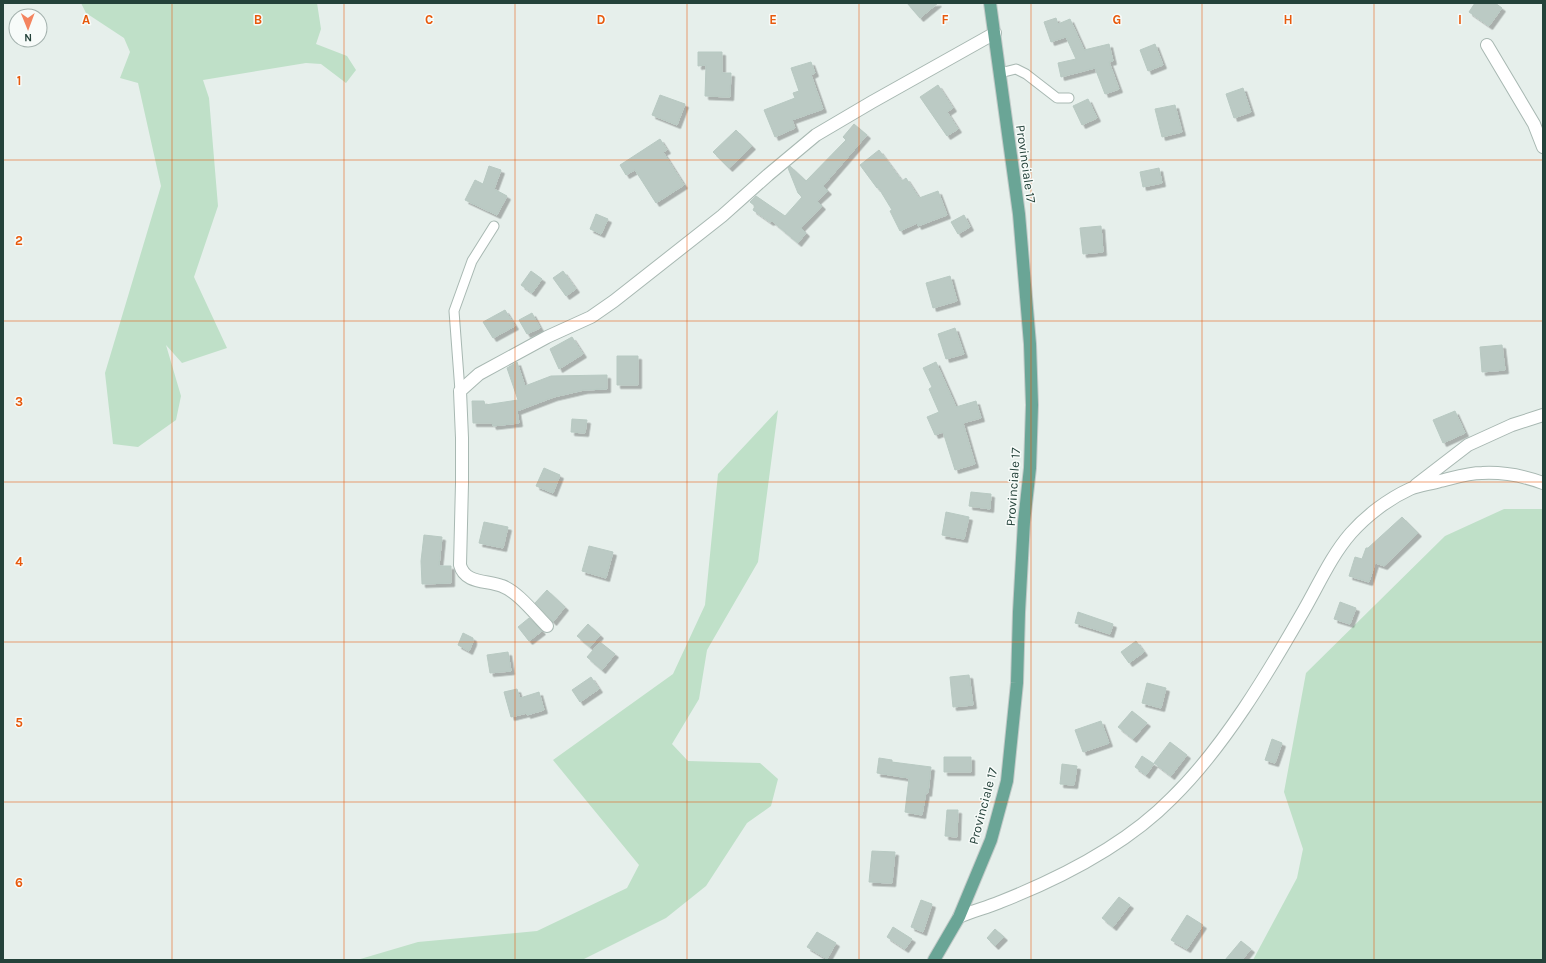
<svg xmlns="http://www.w3.org/2000/svg" width="1546" height="963" font-family="Karla,sans-serif">
<style>
.green{fill:#bfe0c8}
.building{fill:#bbcac4;stroke:#b8c9c2;filter:url(#shadow)}
.lines{fill:none;stroke-linecap:round;stroke-linejoin:round}
.lane-casing{stroke:#a8b8b2;stroke-width:11}
.street-casing{stroke:#a8b8b2;stroke-width:14}
.primary-casing{stroke:#c2cac8;stroke-width:14}
.lane{stroke:#fff;stroke-width:9}
.street{stroke:#fff;stroke-width:12}
.primary{stroke:#6aa596;stroke-width:12}
.grid{fill:none;stroke:#e8590c;stroke-width:1;stroke-opacity:0.55}
.labels{text-anchor:middle;dominant-baseline:central;stroke-width:3;stroke-linejoin:round;paint-order:stroke}
.street-label{font-size:13px;fill:#24423a;stroke:#f7fbf9}
.grid-label{font-size:13px;text-anchor:middle;font-weight:bold;fill:#e8590c;stroke:#f7fbf9;stroke-width:3;stroke-linejoin:round;paint-order:stroke}
</style>
<defs>
<filter id="shadow"><feDropShadow dx="3.5" dy="3.5" stdDeviation="0" flood-color="#0004"/></filter>
</defs>
<rect width="100%" height="100%" fill="#e6efeb"/>
<!-- green -->
<path class="green" d="M81,3H317L321,29L316,44L347,56L356,70L346,83L321,64L306,63L203,80L209,98L218,206L194,277L227,348L182,363L166,345L181,396L176,420L138,447L113,444L105,373L161,186L138,83L120,78L130,52L124,38L86,13Z
M778,410L758,562L707,650L699,699L672,744L688,761L760,763L778,779L771,806L747,823L706,886L666,918L582,960H357L418,942L537,931L627,888L639,865L553,760L673,674L705,605L718,474Z
M1504,509H1543V960H1253L1297,878L1303,849L1284,792L1306,673L1445,536Z"/>
<!-- building -->
<path class="building" d="M907,3H938L920,18Z
M1475,3H1495L1502,8L1489,26L1469,12Z
M1056,18L1058,24L1070,19L1084,50L1109,44L1113,61L1109,62L1119,89L1105,94L1095,68L1061,77L1058,63L1076,59L1066,37L1051,42L1044,22Z
M1155,44L1163,65L1148,71L1140,50Z
M698,52H722V73H731L730,97L705,96L706,65L698,66Z
M811,62L815,73L811,75L823,109L792,120L795,128L775,137L764,110L795,98L793,93L799,91L791,68Z
M938,85L953,108L947,112L958,129L947,136L920,97Z
M1243,88L1251,112L1234,118L1226,94Z
M660,95L685,104L677,125L652,115Z
M1088,99L1097,118L1082,125L1073,106Z
M1175,105L1182,132L1162,137L1155,109Z
M854,124L867,135L823,186L828,191L817,201L822,206L801,228L806,233L798,243L772,221L770,222L753,210L755,206L750,202L756,196L785,216L802,197L798,193L788,168L790,166L806,181L846,140L843,137Z
M736,130L752,146L729,168L713,152Z
M660,139L667,150L663,152L684,185L656,203L635,170L626,175L620,165Z
M879,150L902,181L906,178L919,198L938,191L947,215L918,226L917,223L900,231L890,211L892,210L878,187L877,188L860,165Z
M489,166L501,170L494,189L507,196L497,215L465,200L475,180L483,184Z
M1159,168L1162,183L1143,187L1140,172Z
M596,214L608,219L601,234L590,229Z
M964,215L970,227L958,234L951,222Z
M1101,226L1103,252L1083,254L1080,228Z
M531,271L542,279L532,293L521,285Z
M563,271L576,289L566,296L553,278Z
M950,276L957,301L933,308L926,283Z
M505,310L515,326L493,338L483,322Z
M532,313L540,328L527,334L519,320Z
M955,328L964,354L946,359L938,334Z
M572,337L583,354L559,369L550,349Z
M1502,345L1505,370L1482,372L1480,347Z
M617,356H638V385H617Z
M517,362L525,386L551,376L607,375V389L584,390L554,397L517,411L519,423L493,426L492,423H473L472,401H484L485,405L518,400L507,368Z
M936,362L956,407L976,401L981,418L963,423L975,464L955,470L943,432L935,435L927,417L939,412L929,389L932,387L923,368Z
M1455,411L1465,433L1443,443L1433,420Z
M572,419L587,420L585,433L571,432Z
M544,468L560,475L553,493L536,486Z
M971,492L991,494L990,509L969,506Z
M946,512L969,517L964,539L942,535Z
M1402,517L1418,533L1384,566L1375,563L1369,582L1349,576L1355,557L1362,559L1366,548H1368Z
M484,522L508,527L503,548L479,543Z
M424,535L442,537L439,566H451V583L422,584L421,561Z
M589,546L613,552L606,578L582,571Z
M547,590L565,607L553,622L535,603Z
M1340,602L1356,608L1350,624L1334,619Z
M1078,612L1113,624L1110,634L1075,623Z
M529,618L542,631L529,641L518,627Z
M588,624L600,635L590,647L577,636Z
M463,633L473,638V642L469,651L458,645Z
M1136,641L1144,652L1129,663L1121,652Z
M600,642L615,654L602,670L587,657Z
M508,652L511,671L490,673L487,655Z
M969,675L973,705L953,707L950,677Z
M591,677L599,689L580,702L572,690Z
M1147,683L1166,688L1161,708L1142,703Z
M517,689L520,698L539,692L544,710L527,715V713L511,717L504,692Z
M1132,711L1147,723L1133,739L1118,727Z
M1101,721L1109,743L1083,752L1075,730Z
M1272,739L1282,743L1275,763L1265,760Z
M1170,742L1187,755L1171,776L1154,763Z
M1142,756L1154,764L1146,775L1135,767Z
M944,757H971V772H944Z
M879,758L892,760V762L931,767L928,793L926,792L922,815L905,812L909,778L877,773Z
M1062,764L1077,766L1074,785L1060,784Z
M947,810H958L957,837L945,836Z
M872,851L895,852L892,883L869,882Z
M1119,897L1130,905L1113,927L1102,918Z
M921,900L932,904L923,932L911,927Z
M1187,915L1203,925L1187,949L1171,940Z
M893,927L912,939L905,949L887,937Z
M995,929L1004,937L995,946L987,938Z
M817,932L836,943L827,959L807,947Z
M1241,941L1251,949L1242,960H1225Z"/>
<g class="lines">
<defs>
<path id="lane" d="M1000,73L1016,69L1026,74L1057,98H1069
M460,391L454,311L472,261L494,226"/>
<path id="street" d="M1487,45L1534,124L1543,147
M1416,485L1468,445L1512,425L1543,415
M547,626C535,614 517,591 502,586C487,580 465,584 460,565L462,483V438L460,391L479,374L547,337L591,317L614,301L722,216L768,175L816,135L872,102L995,33
M959,917C972,911 986,908 1000,902C1061,878 1125,846 1172,798C1224,747 1268,673 1304,610C1319,584 1331,556 1351,533C1366,516 1388,499 1410,489C1419,485 1430,484 1440,481C1453,478 1468,473 1482,473C1502,472 1524,476 1543,483"/>
<path id="primary" d="M934,960L959,917L991,840L1007,781L1017,683L1019,612L1024,522L1030,468L1032,405L1030,344L1019,214L990,3"/>
</defs>
<!-- lane casing -->
<use href="#lane" class="lane-casing"/>
<!-- street casing -->
<use href="#street" class="street-casing"/>
<!-- primary casing -->
<use href="#primary" class="primary-casing"/>
<!-- lane -->
<use href="#lane" class="lane"/>
<!-- street -->
<use href="#street" class="street"/>
<!-- primary -->
<use href="#primary" class="primary"/>
</g>
<!-- grid -->
<path class="grid" d="M172,3V960M344,3V960M515,3V960M687,3V960M859,3V960M1031,3V960M1202,3V960M1374,3V960M3,160H1543M3,321H1543M3,482H1543M3,642H1543M3,802H1543"/>
<g class="labels">
<!-- street labels -->
<g class="street-label">
<text transform="translate(1026 164) rotate(82)">Provinciale 17</text>
<text transform="translate(1013 487) rotate(-86)">Provinciale 17</text>
<text transform="translate(983 806) rotate(-75)">Provinciale 17</text>
</g>
</g>
<g class="grid-label">
<text x="86" y="24">A</text>
<text x="258" y="24">B</text>
<text x="429" y="24">C</text>
<text x="601" y="24">D</text>
<text x="773" y="24">E</text>
<text x="945" y="24">F</text>
<text x="1117" y="24">G</text>
<text x="1288" y="24">H</text>
<text x="1460" y="24">I</text>
<text x="19" y="85">1</text>
<text x="19" y="245">2</text>
<text x="19" y="406">3</text>
<text x="19" y="566">4</text>
<text x="19" y="727">5</text>
<text x="19" y="887">6</text>
</g>
<!-- border -->
<rect width="1546" height="963" fill="none" stroke="#24423a" stroke-width="8"/>
<!-- north arrow -->
<g transform="translate(28 28) rotate(179)"><circle r="19" fill="#f7fbf9" stroke="#a3b1ad"/>
<path d="M0-3L7 15L0 10L-7 15Z" fill="#f4845f"/>
<text y="-6" font-size="11" font-weight="bold" text-anchor="middle" fill="#24423a">N</text>
</g>
</svg>
